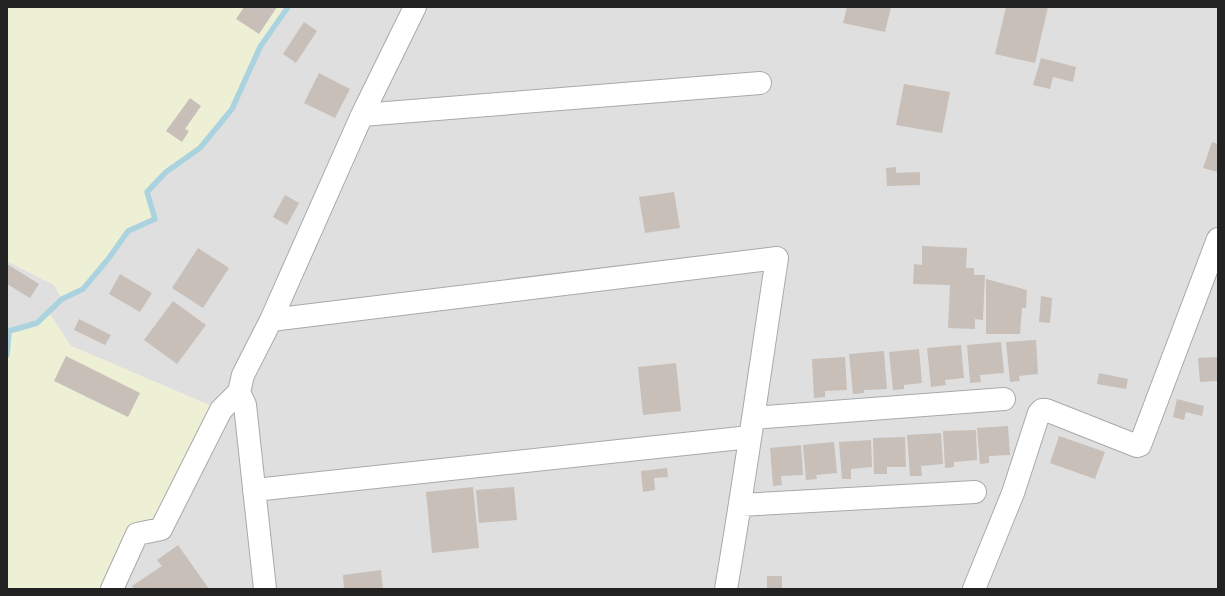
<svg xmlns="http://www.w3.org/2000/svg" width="1225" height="596" font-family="'Asap Condensed',sans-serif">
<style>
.residential{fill:#e0dfdf}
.farmland{fill:#eef0d5}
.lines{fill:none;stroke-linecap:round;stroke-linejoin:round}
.stream{stroke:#aad3df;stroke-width:5.5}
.building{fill:#c7bfb8}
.street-casing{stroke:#a9a9a9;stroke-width:24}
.street{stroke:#fff;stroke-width:22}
</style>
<rect width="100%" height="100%" fill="#f2efe9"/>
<!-- residential -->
<path class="residential" d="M288,7H1218V589H112L221,410L71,346L49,313L37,323L9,331L7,355V261L54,285L83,289L109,258L128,231L155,219L147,192L166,172L200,148L248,75L260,47Z"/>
<!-- farmland -->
<path class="farmland" d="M7,7H288L260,47L232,109L200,148L166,172L147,192L155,219L128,231L109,258L83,289L62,299L54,285L7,261Z
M49,313L71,346L221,410L161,529L137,534L112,589H7V355L9,331L37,323Z"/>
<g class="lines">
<!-- stream -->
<path class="stream" d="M7,355L9,331L37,323L62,299L83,289L109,258L128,231L155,219L147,192L166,172L200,148L232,109L260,47L288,7"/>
</g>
<!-- building -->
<path class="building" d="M244,7H277L259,34L236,19Z
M847,7H891L885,32L843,23Z
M1006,7H1048L1035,63L995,54Z
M304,22L317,31L296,63L283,54Z
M1041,58L1076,67L1073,82L1053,77L1050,89L1033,85Z
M319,73L350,89L335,118L304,103Z
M904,84L950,92L942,133L896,125Z
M190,98L201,106L185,129L189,131L182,142L166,131Z
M1212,142L1218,144V172L1203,168Z
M896,167V173L920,172V185L887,186L886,168Z
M674,192L680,228L645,233L639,197Z
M285,195L299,203L287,225L273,217Z
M922,246L967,248L966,268H974V275H985L983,320L975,319V329L948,328L950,285L913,284L914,264L922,265Z
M198,248L229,268L203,308L172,288Z
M7,264L39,284L30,298L7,284Z
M120,274L152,293L140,312L109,294Z
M986,279L1027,290L1026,308H1022L1020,334H986Z
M1041,296L1052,298L1050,323L1039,322Z
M173,301L206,325L177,364L144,340Z
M79,319L111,335L105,345L74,330Z
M1036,340L1038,374L1019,376L1020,381L1010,382L1006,342Z
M1001,342L1004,373L980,375L981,382L970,383L967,345Z
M961,345L964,378L945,380L946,385L931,387L927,348Z
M919,349L922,383L904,385V389L893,390L889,352Z
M884,351L887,389L864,390V393L853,394L849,354Z
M66,356L140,393L128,417L54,381Z
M845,357L847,390L825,391V397L814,398L812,359Z
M1218,357V381L1200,382L1198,358Z
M676,363L681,411L643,415L638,367Z
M1099,373L1128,379L1126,389L1097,384Z
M1177,399L1204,406L1202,416L1186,412L1184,420L1173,417Z
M1008,426L1010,455L989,456V463L980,464L977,428Z
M976,430L977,460L954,462V467L945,468L943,431Z
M941,433L943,464L921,466L922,476H910L907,435Z
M1059,436L1105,452L1095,479L1050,463Z
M905,437L906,467H887V474H874L873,438Z
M871,440L872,467L851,469V479H842L839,442Z
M834,442L837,473L816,475L817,479L806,480L803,445Z
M801,445L803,475L781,476L782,485L773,486L770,448Z
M667,468L668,477L654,478L655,490L643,492L641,471Z
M473,487L479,548L432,553L426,492Z
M514,487L517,520L479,523L476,490Z
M178,545L209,589H134L132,586L162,566L157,560Z
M381,570L383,589H344L343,575Z
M767,576H782V589H767Z"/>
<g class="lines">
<defs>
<path id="street" d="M362,115L760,83
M271,320L777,258C760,369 745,479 726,589
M239,392L245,405L265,589
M753,418L1004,399
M254,490L750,437
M741,505L975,492
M112,589L137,534L161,529L221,410L239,392L243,375L271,320L362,115L415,7
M974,589L1013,493L1039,413L1042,410H1046L1137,446L1140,445L1218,239"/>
</defs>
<!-- street casing -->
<use href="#street" class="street-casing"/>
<!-- street -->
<use href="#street" class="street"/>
</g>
<!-- border -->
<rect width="1225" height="596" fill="none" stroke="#222222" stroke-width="16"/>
</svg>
